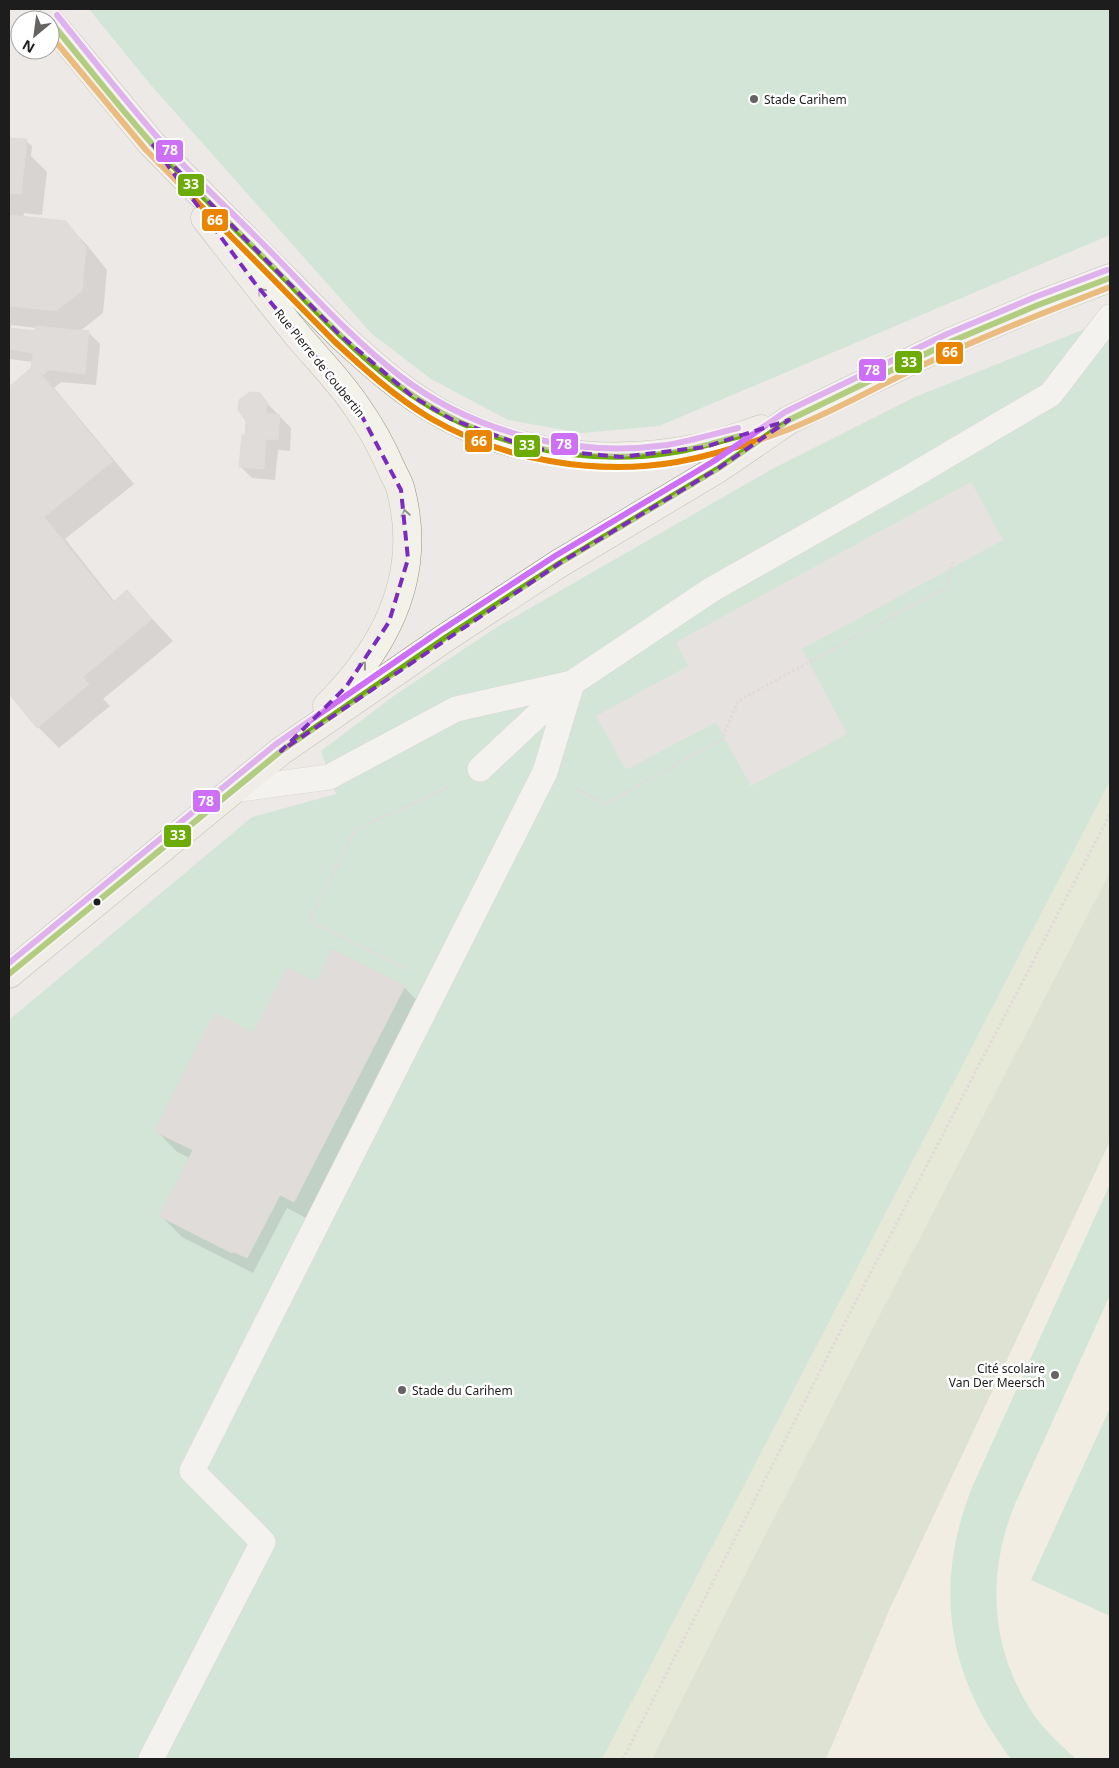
<svg xmlns="http://www.w3.org/2000/svg" width="1119" height="1768" font-family="'Noto Sans',sans-serif">
<style>
.education{fill:#f6f2e1}
.grass{fill:#dee8c6}
.forest{fill:#ccd9bc}
.pitch{fill:#b3e1c6}
.parking{fill:#dcdad9}
.shadow{fill:#0003;fill-rule:evenodd}
.building{fill:#d0cdcb;stroke:#cfcac8}
.lines{fill:none;stroke-linecap:round;stroke-linejoin:round}
.lane-casing{stroke:#c3c1c0;stroke-width:26}
.secondary-casing{stroke:#96937f;stroke-width:29}
.path{stroke:#d5c7c7;stroke-width:3;stroke-dasharray:2.5 2.5;stroke-linecap:butt}
.lane{stroke:#fcfcfb;stroke-width:25}
.secondary{stroke:#f3f2ea;stroke-width:28}
.bus-1-casing{stroke:#fff;stroke-width:10}
.bus-2-casing{stroke:#fff;stroke-width:10}
.bus-3-casing{stroke:#fff;stroke-width:10}
.bus-1{stroke:#6dab06;stroke-width:6}
.bus-2{stroke:#e88603;stroke-width:6}
.bus-3{stroke:#ce70f6;stroke-width:6}
.oneway{stroke:#93928e}
.marked{fill:none;stroke:#7b2cbf;stroke-width:4;stroke-dasharray:10 6;stroke-linejoin:round}
.poi-dot{fill:#656463;stroke:#fff;stroke-width:2}
.bus-dot{fill:#1d1d1d;stroke:#fff;stroke-width:2}
.labels{text-anchor:middle;dominant-baseline:central;stroke-width:5;stroke-linejoin:round;paint-order:stroke}
.poi-label{font-size:12px;fill:#1d1d1d;stroke:#fff;text-anchor:start}
.street-label{font-size:12px;fill:#1d1d1d;stroke:#fff}
.line-badge{stroke:#fff;stroke-width:2}
.badge-label{font-size:14px;text-anchor:middle;font-weight:bold;fill:#fff}
</style>
<rect width="100%" height="100%" fill="#ece9e6"/>
<!-- education -->
<path class="education" d="M1110,1141V1759H826L890,1609Z"/>
<!-- grass -->
<path class="grass" d="M1110,781V872L759,1547L652,1759H602Z"/>
<!-- forest -->
<path class="forest" d="M1110,872V1141L890,1608L826,1759H652L759,1547Z"/>
<!-- pitch -->
<path class="pitch" d="M89,9H1110V235L659,426L582,433L508,420L431,379L371,333L150,84Z
M1110,319V781L602,1759H9V1020L252,817L336,794L321,751L395,695L497,627L774,468L915,397Z
M1110,1184V1295L1015,1504C986,1575 990,1650 1034,1715C1046,1732 1061,1745 1076,1759H1011C946,1674 933,1584 973,1485Z
M1110,1408V1616L1031,1580Z"/>
<!-- parking -->
<path class="parking" d="M971,482L1003,540L802,649L847,734L751,786L716,722L626,770L596,716L688,666L676,642Z"/>
<!-- shadow -->
<path class="shadow" d="M9,139L26,141L32,146L31,156L47,172L42,215L24,213L23,218L65,223L87,245L107,270L103,313L80,331L88,332L100,344L96,385L61,382L54,388L134,484L65,539L115,602L127,592L173,641L103,699L110,706L59,748L38,727L9,692V388L32,369L33,362L9,359ZM11,325L37,328L36,333L11,330Z
M259,395L291,428L290,451L278,450L275,480L252,478L240,466L246,436Z
M316,984L404,987L425,1009L316,1223L287,1208L253,1273L182,1237L161,1216L190,1158L177,1152L156,1130L254,1035Z"/>
<!-- building -->
<path class="building" d="M9,138L27,139L26,149L9,147Z
M9,147L26,149L21,194L9,193Z
M9,215L66,221L86,247L82,291L56,311L9,306Z
M36,326L89,331L85,374L49,370L42,376L37,369L31,368L33,353L9,349V328L35,331Z
M31,368L37,369L113,461L44,517L113,602L127,590L152,619L83,677L89,684L37,728L9,694V387Z
M250,392L260,393L267,402L266,413L280,415L278,440L266,439L264,469L239,467L242,435H245L246,421L238,410L239,400Z
M332,949L405,986L294,1202L265,1187L232,1253L159,1216L193,1150L154,1131L215,1013L253,1033L287,968L316,982Z
M265,1187L280,1195L247,1258L232,1251Z"/>
<g class="lines">
<defs>
<path id="lane" d="M233,790L329,777L456,709L572,683L711,590L907,479L1051,394L1110,317
M151,1759L263,1542L192,1471L545,772L572,683L480,769"/>
<path id="secondary" d="M50,21L152,144L340,335C363,356 387,378 413,396C498,455 603,468 703,447C723,443 742,435 761,429
M205,218C236,258 267,298 299,337C319,360 341,383 357,407C371,427 383,449 392,470C395,477 400,484 401,491C423,576 386,647 327,706
M9,974L281,751L445,638L560,563L719,468L789,420L950,342L1038,305L1110,278"/>
</defs>
<!-- lane casing -->
<use href="#lane" class="lane-casing"/>
<!-- secondary casing -->
<use href="#secondary" class="secondary-casing"/>
<!-- path -->
<path class="path" d="M576,788L605,804L722,739L738,701L947,587L953,562
M406,969L309,921L355,830L450,787
M623,1759L844,1324L1110,814"/>
<!-- lane -->
<use href="#lane" class="lane"/>
<!-- secondary -->
<use href="#secondary" class="secondary"/>
<defs>
<path id="bus-1" d="M50,21C84,62 117,105 153,145C189,184 228,221 265,259C307,301 347,346 394,382C470,441 573,467 668,453C693,450 716,442 740,436
M9,974L281,751L445,638L560,563L719,468L789,420L950,342L1038,305L1110,278"/>
<path id="bus-2" d="M50,35L146,150L334,341C364,369 395,397 430,418C502,460 595,476 677,462C714,455 752,443 787,430C835,411 879,385 925,364C986,335 1048,311 1110,287"/>
<path id="bus-3" d="M57,15C90,56 123,98 158,138C193,177 233,213 270,251C312,294 352,339 400,376C474,433 574,458 667,445C691,441 714,434 738,428
M9,963L276,744L440,631L555,556L714,461L785,412L947,334L1035,297L1107,270"/>
</defs>
<!-- bus-1 casing -->
<use href="#bus-1" class="bus-1-casing"/>
<!-- bus-2 casing -->
<use href="#bus-2" class="bus-2-casing"/>
<!-- bus-3 casing -->
<use href="#bus-3" class="bus-3-casing"/>
<!-- bus-1 -->
<use href="#bus-1" class="bus-1"/>
<!-- bus-2 -->
<use href="#bus-2" class="bus-2"/>
<!-- bus-3 -->
<use href="#bus-3" class="bus-3"/>
</g>
<!-- one-way arrows -->
<defs><path id="oneway-chevron" d="M-2-3.5L2.5 0L-2 3.5" fill="none" stroke-width="1.6" stroke-linecap="round" stroke-linejoin="round" transform="scale(1.25)"/></defs>
<g class="oneway">
<use href="#oneway-chevron" transform="translate(261 291) rotate(-130)"/>
<use href="#oneway-chevron" transform="translate(405 513) rotate(-99)"/>
<use href="#oneway-chevron" transform="translate(363 665) rotate(-53)"/>
</g>
<!-- marked area -->
<path d="M0 0H1119V1768H0ZM152,144L340,335L412,396L451,419L530,448L621,457L705,447L789,420L719,468L560,563L281,751L346,687L389,622L408,559L401,490L357,407L254,282Z" fill="#ece9e6" fill-opacity=".55" fill-rule="evenodd"/>
<path class="marked" d="M152,144L340,335L412,396L451,419L530,448L621,457L705,447L789,420L719,468L560,563L281,751L346,687L389,622L408,559L401,490L357,407L254,282Z"/>
<!-- markers -->
<g class="poi-dot">
<circle cx="754" cy="99" r="5"/>
<circle cx="1055" cy="1375" r="5"/>
<circle cx="402" cy="1390" r="5"/>
</g>
<circle class="bus-dot" cx="97" cy="902" r="4.5"/>
<g class="labels">
<!-- poi labels -->
<g class="poi-label">
<text x="764" y="99">Stade Carihem</text>
<text x="1045" y="1368" text-anchor="end">Cité scolaire<tspan x="1045" dy="14">Van Der Meersch</tspan></text>
<text x="412" y="1390">Stade du Carihem</text>
</g>
<!-- street labels -->
<g class="street-label">
<text transform="translate(320 363) rotate(51)">Rue Pierre de Coubertin</text>
</g>
</g>
<g class="line-badge">
<rect x="155" y="139" width="29" height="24" rx="5" fill="#ce70f6"/>
<rect x="177" y="173" width="28" height="24" rx="5" fill="#6dab06"/>
<rect x="201" y="208" width="28" height="24" rx="5" fill="#e88603"/>
<rect x="935" y="341" width="29" height="24" rx="5" fill="#e88603"/>
<rect x="894" y="350" width="29" height="24" rx="5" fill="#6dab06"/>
<rect x="858" y="358" width="29" height="24" rx="5" fill="#ce70f6"/>
<rect x="464" y="429" width="29" height="24" rx="5" fill="#e88603"/>
<rect x="550" y="432" width="29" height="24" rx="5" fill="#ce70f6"/>
<rect x="513" y="434" width="28" height="24" rx="5" fill="#6dab06"/>
<rect x="192" y="789" width="29" height="24" rx="5" fill="#ce70f6"/>
<rect x="163" y="824" width="29" height="24" rx="5" fill="#6dab06"/>
</g>
<g class="badge-label">
<text x="170" y="155">78</text>
<text x="191" y="189">33</text>
<text x="215" y="225">66</text>
<text x="950" y="357">66</text>
<text x="909" y="367">33</text>
<text x="872" y="375">78</text>
<text x="479" y="446">66</text>
<text x="564" y="449">78</text>
<text x="527" y="450">33</text>
<text x="206" y="806">78</text>
<text x="178" y="840">33</text>
</g>
<!-- border -->
<rect width="1119" height="1768" fill="none" stroke="#1d1d1d" stroke-width="20"/>
<!-- north arrow -->
<g transform="translate(35 35) rotate(209)"><circle r="24" fill="#ffffff" stroke="#a5a5a5"/>
<path d="M0-4L9 19L0 12L-9 19Z" fill="#656463"/>
<text y="-8" font-size="14" font-weight="bold" text-anchor="middle" fill="#1d1d1d">N</text>
</g>
</svg>
